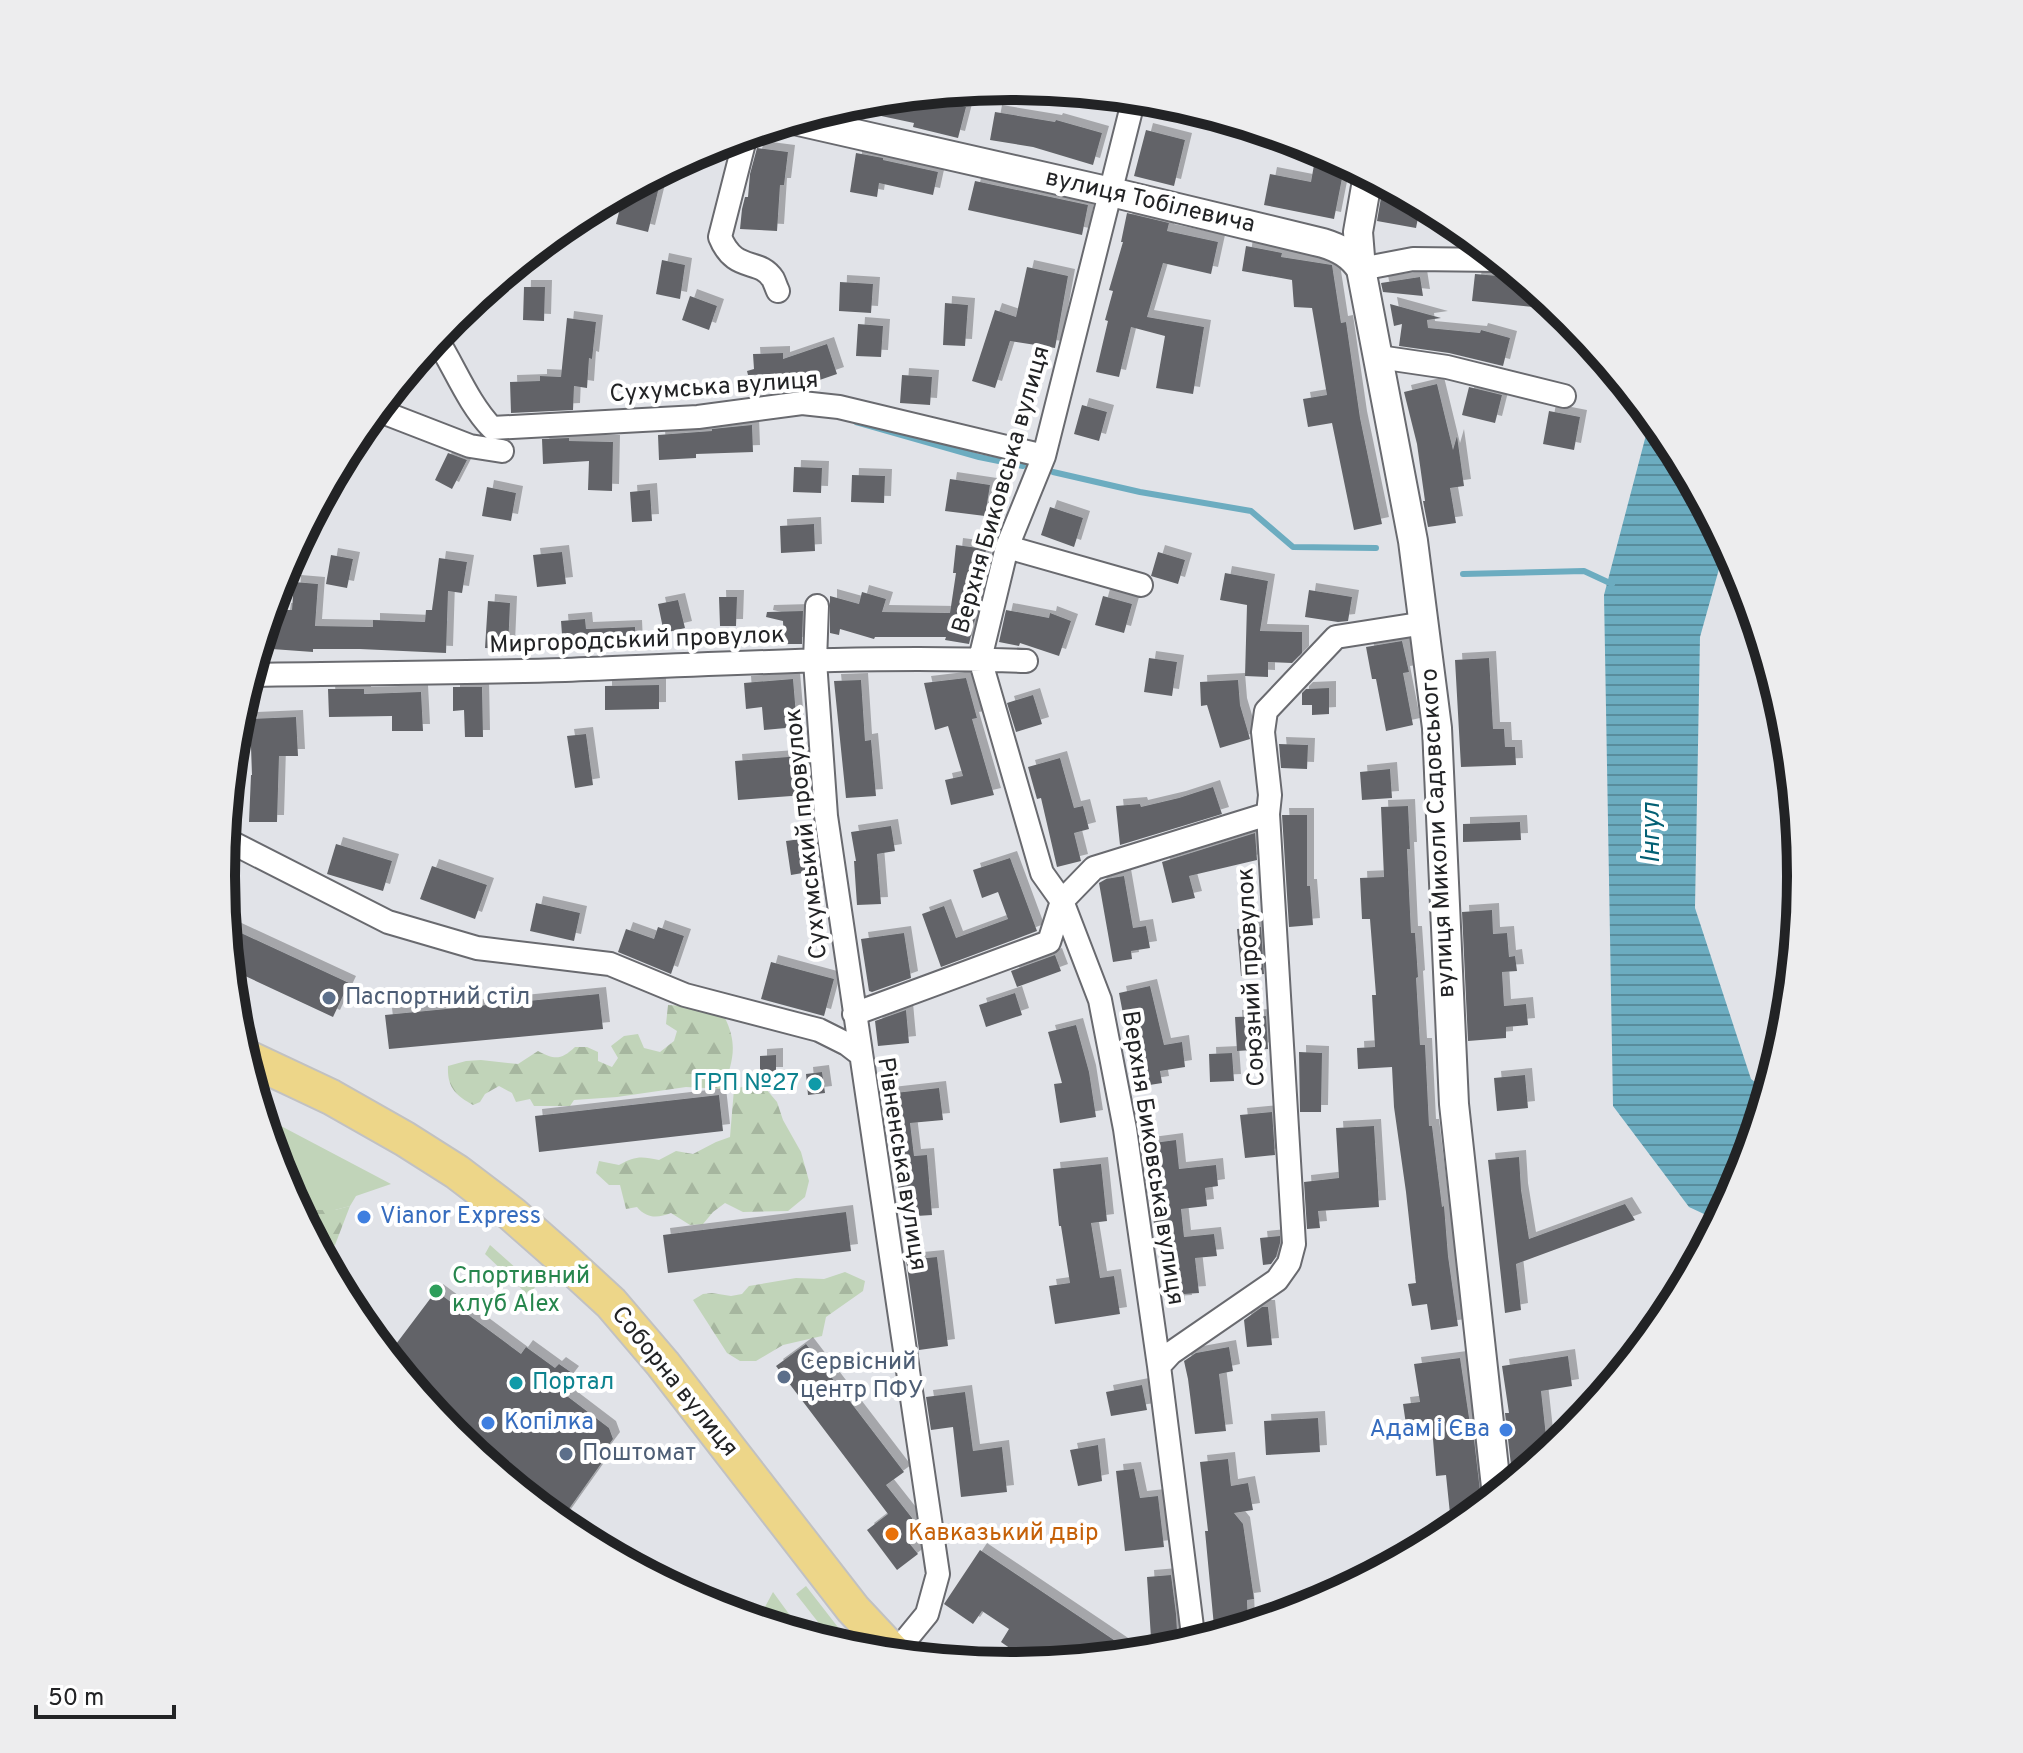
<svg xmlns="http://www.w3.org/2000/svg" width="2023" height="1753" font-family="Overpass,sans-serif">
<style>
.green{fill:#c1d4b9}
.forest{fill:url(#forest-firs)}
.water{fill:url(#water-rules)}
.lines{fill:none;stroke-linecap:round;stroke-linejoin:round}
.stream{stroke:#6cacc0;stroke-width:6}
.building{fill:#626468;filter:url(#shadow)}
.minor-casing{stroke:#696a6f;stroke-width:26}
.tertiary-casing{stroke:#696a6f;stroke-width:32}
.primary-casing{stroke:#c1c1c2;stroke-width:38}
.minor{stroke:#fff;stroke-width:22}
.tertiary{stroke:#fff;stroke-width:28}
.primary{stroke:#edd689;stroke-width:34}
.service-dot{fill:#5c6f8a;stroke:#fff;stroke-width:3}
.culture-dot{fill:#0f9aa8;stroke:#fff;stroke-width:3}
.shop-dot{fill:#3f7fe0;stroke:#fff;stroke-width:3}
.leisure-dot{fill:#2e9e5b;stroke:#fff;stroke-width:3}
.food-dot{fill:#e8710a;stroke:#fff;stroke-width:3}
.labels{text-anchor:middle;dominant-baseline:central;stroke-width:8;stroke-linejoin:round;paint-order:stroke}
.street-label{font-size:24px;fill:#222325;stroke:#fff}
.service-label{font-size:24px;fill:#4e5e75;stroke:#fff;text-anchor:start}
.culture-label{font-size:24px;fill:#0d838f;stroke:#fff;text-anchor:end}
.shop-label{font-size:24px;fill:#366cbe;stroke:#fff;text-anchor:start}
.leisure-label{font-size:24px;fill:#27864d;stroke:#fff;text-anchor:start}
.food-label{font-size:24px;fill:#c56008;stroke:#fff;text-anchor:start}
.water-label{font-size:26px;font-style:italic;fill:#036074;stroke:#fff}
.rim{fill:none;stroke:#222325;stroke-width:10}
</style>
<defs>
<pattern id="forest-firs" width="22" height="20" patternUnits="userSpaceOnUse" patternTransform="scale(2)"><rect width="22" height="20" fill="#c1d4b9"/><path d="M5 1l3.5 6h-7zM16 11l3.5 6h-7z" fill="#a6b69f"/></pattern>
<pattern id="water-rules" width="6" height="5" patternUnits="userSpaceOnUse" patternTransform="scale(2)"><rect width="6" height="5" fill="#6cacc0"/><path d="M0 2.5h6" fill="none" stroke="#588c9c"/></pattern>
<filter id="shadow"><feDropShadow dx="7" dy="-7" stdDeviation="0" flood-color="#0004"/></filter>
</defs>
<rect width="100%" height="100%" fill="#e1e3e8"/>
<!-- green -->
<path class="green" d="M262,1116L391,1184L356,1196L350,1206L335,1210H316L290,1177L278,1169Z
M490,1245L536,1286L528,1295L485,1254Z
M806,1586L851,1644L846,1648L836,1645L796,1594Z
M773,1592L805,1636L793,1632L790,1627L759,1618Z"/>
<!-- forest -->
<path class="forest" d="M668,1005L699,1007L725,1018C738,1045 733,1061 723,1089L686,1087L617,1097L574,1100L570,1106H534L530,1099L516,1102L512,1093L499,1086L485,1094L480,1102L473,1105C456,1095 447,1088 448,1066L466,1061L481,1060L518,1064L538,1051C555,1060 561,1060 575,1047H587L598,1052V1061L612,1067L618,1058L611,1046L624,1036L638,1034L644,1048L660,1052L674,1041L677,1031L666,1024Z
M750,1085L766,1089L777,1102L783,1120L801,1152L809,1181L805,1197L788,1211L743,1212L725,1203L713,1212L703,1224L690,1225L671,1213C658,1218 647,1219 637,1207L626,1209L620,1185H609L596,1173L599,1161L619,1165C635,1156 641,1156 659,1160L676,1151L693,1154L716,1142L730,1137L734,1089Z
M278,1169L290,1177L316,1210H335L350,1206L335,1245L323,1258L281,1179Z
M845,1272L865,1281L863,1291L826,1317L822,1336L783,1345L756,1361H740L727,1353L693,1300L703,1294L712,1293L731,1296L742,1294L749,1286L796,1278L824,1279Z"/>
<!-- water -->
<path class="water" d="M1651,416L1669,438L1726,544L1700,637L1695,908L1751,1079L1768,1092L1742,1179L1719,1221L1689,1207L1613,1106L1604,595Z"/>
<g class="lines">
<!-- stream -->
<path class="stream" d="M856,422L979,457L1023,466
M1053,472L1140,492L1251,511L1293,547L1376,548
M1463,574L1584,571L1612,584"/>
</g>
<!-- building -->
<path class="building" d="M918,95L966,107L958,138L913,127L914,123L839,107L858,101Z
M995,112L1055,122L1056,120L1102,133L1093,165L1033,147L990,140Z
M1146,130L1185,140L1174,186L1134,176Z
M757,148L788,152L784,185H780L777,231L740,229L742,209L745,197H748L750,174Z
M1317,148L1345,163L1334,219L1264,205L1270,174L1311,182Z
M856,153L883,158V160L938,172L933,195L879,183L877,197L850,192Z
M975,181L1088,205L1082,235L968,210Z
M641,183L659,187L648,232L616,224L624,192Z
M1382,192L1411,198L1421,203L1416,228L1377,221Z
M1127,213L1169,223L1167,231L1218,242L1211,274L1163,263L1147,317L1204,327L1193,394L1156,388L1165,336L1131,327L1119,377L1096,372L1108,321L1105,320L1113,291L1109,290L1123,242H1121Z
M1246,246L1282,253L1281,257L1332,265L1341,323L1346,322L1360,418L1382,524L1354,530L1332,423L1308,427L1303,399L1327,395L1312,308L1294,307L1292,280L1242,271Z
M662,260L685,265L680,299L656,294Z
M1027,267L1068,276L1055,348L1010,341L995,388L972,381L995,310L1016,317Z
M1475,274L1522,278L1535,288L1533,307L1472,301Z
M1420,277L1423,296L1383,292L1381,283Z
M840,282L873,284L871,313L839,311Z
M524,287H545L544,321L523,320Z
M690,296L717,306L709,330L682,320Z
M945,303L968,305L965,346L943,345Z
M1390,304L1441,318L1427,320L1428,328L1480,333L1481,330L1510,338L1503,366L1449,353L1399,346L1402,324L1394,326Z
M567,318L596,322L592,359L589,358L587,388L574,386L573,410L511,413L510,382L540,381V376L561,377Z
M858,324L883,326L881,357L856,356Z
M827,344L837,374L808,384L805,373L748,375L747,371L754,369L753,354L783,353V359Z
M902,375L932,377L930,405L900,403Z
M1437,384L1453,450L1457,436L1464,486L1450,488L1456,523L1428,527L1423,501H1425L1417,444L1404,392Z
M1469,387L1502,395L1495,423L1462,415Z
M1082,405L1107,412L1099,441L1074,434Z
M1549,411L1580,417L1574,450L1543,444Z
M752,425L753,452L696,454V458L659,460L658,435L712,431V429Z
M569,438V441L613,442L612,491L588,490L589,461L543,464L542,439Z
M448,453L467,460L452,489L435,480Z
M794,467L822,468L821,493L793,492Z
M852,475L885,476L884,503L851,502Z
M950,479L990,485L985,516L945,511Z
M487,487L516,493L511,521L482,516Z
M650,490L652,521L632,522L630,492Z
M1050,507L1083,518L1074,547L1041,535Z
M814,524L815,551L781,553L780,526Z
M956,545L986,549L980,598L969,644L945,640L946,637H875L874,639L840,629L839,635L830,633V596L859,604L862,592L886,599L882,612L950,613L956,573H953Z
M562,552L566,584L537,587L533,555Z
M1158,552L1185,560L1178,584L1151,576Z
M331,555L353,559L347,588L326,584Z
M439,558L467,562L462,593L448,591L446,653L360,649H313V652L272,649L275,617H283L284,610H292L294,582L318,584L315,626L373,627V620L425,622L426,610H432Z
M1225,573L1268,581L1260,631L1302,632V653L1292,663L1268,662V677L1245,676L1247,605L1220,600Z
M1309,590L1352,597L1348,621L1338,622L1305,617Z
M1103,596L1132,604L1124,633L1095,625Z
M719,597H737L736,626H720Z
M678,600L685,628L664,633L658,604Z
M488,601L510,603L508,649L485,648Z
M1006,610L1049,618L1050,613L1071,621L1059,656L1020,643L1019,646L999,642Z
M803,611L802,644H784L783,621L766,617L767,612Z
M585,619L586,629L635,627L636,649L606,650V645L563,648L561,621Z
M1402,641L1409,672L1403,673L1413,725L1386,731L1376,679H1372L1366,647Z
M1149,658L1177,662L1172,696L1144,692Z
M1489,658L1493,729H1504L1505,747H1515L1516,765L1461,767L1455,660Z
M966,678L977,718L972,719L994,795L951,805L945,780L963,776L948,726L935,730L924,683Z
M793,679L797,727L764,730L762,707L746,709L744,683Z
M861,680L865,741L871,740L876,796L846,798L834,681Z
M1238,680L1240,705L1250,739L1220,748L1207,705L1201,706L1200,682Z
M659,685V709L605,710V686Z
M453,687H482L483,737H465L464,710L453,711Z
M1329,688V714L1312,715V705H1302V693L1306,689Z
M328,689H364V694L421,692L423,731H392V716L329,717Z
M1033,695L1042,724L1016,732L1007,703Z
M296,717L298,756H279L277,822H249L251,775H252L250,719Z
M586,734L593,785L575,788L567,736Z
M1279,744L1308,745L1307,769L1281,768Z
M802,756L805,795L738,800L735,761Z
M1060,758L1074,808L1083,806L1089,829L1074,833L1081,861L1057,867L1041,798L1037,799L1028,767Z
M1390,769L1392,798L1362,800L1360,772Z
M1213,787L1222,814L1120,845L1116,806L1140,804L1141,807L1179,798Z
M1408,806L1410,849H1407L1411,933H1415L1418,977L1416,978L1420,1045H1425L1429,1126H1432L1442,1207L1444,1206L1448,1256L1458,1326L1431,1330L1427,1304L1412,1306L1408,1284L1416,1283L1406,1192L1394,1107L1392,1067L1358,1069L1357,1048L1375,1047L1372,995H1376L1370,919H1362L1360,878L1384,877L1381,807Z
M1282,815H1307V886H1310L1313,925L1289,927Z
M1520,822L1521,840L1463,842V824Z
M891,826L895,851L877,854L881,904L857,905L854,861H856L851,832Z
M1255,833L1257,860L1189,876L1195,898L1172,903L1162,862Z
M808,838L814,871L791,875L786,841Z
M336,844L392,861L383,891L327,874Z
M1010,858L1037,931L941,967L922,914L944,906L956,938L1008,919L998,892L982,898L973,870Z
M432,866L487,885L475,919L420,899Z
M1124,876L1133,928L1146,926L1150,948L1131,951L1132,959L1113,962L1099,883L1106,879Z
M536,903L580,913L574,941L530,931Z
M1492,910L1493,934L1507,933L1509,957L1515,956L1517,971L1502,972L1504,1006L1526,1004L1528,1025L1506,1027V1038L1468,1041L1462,912Z
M226,926L349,983L333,1017L230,969Z
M658,927L684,936L671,974L618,952L626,929L654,939Z
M1261,927L1264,974L1241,976L1237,929Z
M904,933L911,978L872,992L869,991L861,939Z
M1055,955L1061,971L1017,987L1011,971Z
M771,962L834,979L824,1016L761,999Z
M1150,986L1164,1045L1182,1042L1185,1067L1160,1071L1162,1083L1137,1087L1119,993Z
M1015,993L1022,1015L986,1027L979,1005Z
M599,994L603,1029L389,1049L385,1015Z
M906,1010L909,1043L878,1046L875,1021Z
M1266,1016L1268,1049L1237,1051L1235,1017Z
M1076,1025L1089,1072L1096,1117L1060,1123L1054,1084L1062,1083L1048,1032Z
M1299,1052L1322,1053L1321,1112H1300Z
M1232,1053L1234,1081L1210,1082L1209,1054Z
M776,1055V1074H760V1056Z
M822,1072L825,1093L808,1095L806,1074Z
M1525,1075L1528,1108L1497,1111L1494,1078Z
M939,1088L943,1120L910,1123L914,1156L927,1155L932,1215L901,1217L894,1141H892L886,1094Z
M719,1095L723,1131L539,1152L535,1116Z
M1272,1112L1275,1155L1245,1158L1240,1115Z
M1374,1126L1379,1207L1318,1211L1320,1228L1307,1229L1304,1182L1339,1178L1336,1128Z
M1176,1140L1179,1169L1216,1165L1218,1186L1205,1188L1207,1206L1181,1209L1184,1237L1214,1234L1217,1256L1195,1258L1199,1293L1184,1294L1185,1302L1167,1303L1159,1223L1154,1224L1146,1144Z
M1519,1157L1521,1190L1529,1239L1625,1204L1635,1220L1516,1264L1521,1310L1505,1313L1488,1160Z
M1101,1164L1107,1221L1091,1223L1100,1278L1114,1276L1120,1314L1055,1324L1049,1286L1070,1283L1061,1226H1059L1053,1169Z
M846,1212L851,1251L668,1273L663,1235Z
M1280,1236V1243L1276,1257L1271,1264L1263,1265L1260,1238Z
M937,1257L948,1346L919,1350L906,1260Z
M436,1291L521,1354L526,1347L555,1368L559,1364L572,1373L559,1390L609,1428L613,1439L599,1458L603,1461L559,1523L452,1435L387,1356Z
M1262,1307H1268L1272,1345L1247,1347L1244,1320Z
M806,1344L904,1472L886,1485L912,1518L914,1538L909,1543L918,1554L897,1570L867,1530L888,1514L776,1366Z
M1229,1347L1233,1371L1219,1374L1226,1431L1195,1434L1188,1379L1184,1361L1196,1353Z
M1568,1356L1572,1386L1541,1391L1548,1454L1538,1462L1511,1465L1505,1413H1509L1502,1366Z
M1460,1358L1471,1431H1473L1482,1508L1452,1533L1446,1475L1436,1476L1432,1427L1407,1431L1403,1404L1420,1402L1414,1364Z
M1142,1385L1147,1410L1111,1416L1106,1392Z
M965,1392L973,1451L1002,1447L1007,1492L961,1497L953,1427L931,1430L926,1397Z
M1318,1418L1320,1452L1266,1455L1264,1421Z
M1098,1445L1102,1481L1078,1486L1070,1450Z
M1228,1459L1231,1486L1248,1483L1253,1510L1234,1513L1243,1524L1254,1599L1247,1600L1248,1627L1215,1637L1205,1531H1208L1200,1462Z
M1134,1469L1140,1498L1158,1496L1164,1547L1125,1551L1116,1471Z
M980,1550L1102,1632L1136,1655L1059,1662L1046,1653L1038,1664L1034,1665L1001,1642L1009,1629L982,1611L973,1624L944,1604Z
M1171,1575L1176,1614L1178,1648L1152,1653L1147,1577Z"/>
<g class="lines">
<defs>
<path id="minor" d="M1134,98L1044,456L1007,547L980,659L1042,873L1062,901L1100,1000L1125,1129L1159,1366L1194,1643
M746,135L720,237C735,274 759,257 773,279C775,283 776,287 778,291
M1361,269L1413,259L1501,260
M436,338C455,368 468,403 492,428L698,417L802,403L839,407L1044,456
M1379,357L1447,367L1564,396
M377,410L470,446L502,451
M1007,547L1141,585
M817,606L815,661L826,816L938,1574L927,1614L895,1653
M251,675C356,673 461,673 565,670C719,664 872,655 1026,661
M225,839L388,922L477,948L610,964L685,995L819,1030L847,1044L860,1054
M1797,923L1796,854L1798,834
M854,1014L1049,942L1062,901L1094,868L1268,814
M1159,1366L1171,1353L1277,1280L1289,1263L1294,1244L1268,814L1270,795L1263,732L1266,711L1336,637L1425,623"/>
<path id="tertiary" d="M794,120L1111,192L1323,243C1339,248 1351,254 1361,269
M1368,175L1358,232L1361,269L1413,541L1437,728L1454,1104L1497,1496"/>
<path id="primary" d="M244,1056L331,1097L405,1139L457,1172L512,1214L562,1258L611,1303L663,1364L853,1609L897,1656"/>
</defs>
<!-- minor casing -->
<use href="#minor" class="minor-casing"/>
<!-- tertiary casing -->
<use href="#tertiary" class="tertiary-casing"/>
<!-- primary casing -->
<use href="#primary" class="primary-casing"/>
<!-- minor -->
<use href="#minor" class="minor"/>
<!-- tertiary -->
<use href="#tertiary" class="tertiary"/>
<!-- primary -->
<use href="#primary" class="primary"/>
</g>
<!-- markers -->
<g class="service-dot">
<circle cx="329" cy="998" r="8"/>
<circle cx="784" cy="1377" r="8"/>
<circle cx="566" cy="1454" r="8"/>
</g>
<g class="culture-dot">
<circle cx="815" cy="1084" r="8"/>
<circle cx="516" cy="1383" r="8"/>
</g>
<g class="shop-dot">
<circle cx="364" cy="1217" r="8"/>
<circle cx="488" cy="1423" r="8"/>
<circle cx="1506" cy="1430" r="8"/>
</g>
<circle class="leisure-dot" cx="436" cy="1291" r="8"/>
<circle class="food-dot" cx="892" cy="1534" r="8"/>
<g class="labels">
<!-- street labels -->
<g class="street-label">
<text transform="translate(1150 202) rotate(13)">вулиця Тобілевича</text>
<text transform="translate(714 388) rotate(-4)">Сухумська вулиця</text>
<text transform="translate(1002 490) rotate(-74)">Верхня Биковська вулиця</text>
<text transform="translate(637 641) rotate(-2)">Миргородський провулок</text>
<text transform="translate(1439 833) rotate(-93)">вулиця Миколи Садовського</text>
<text transform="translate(807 834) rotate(-96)">Сухумський провулок</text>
<text transform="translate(1252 977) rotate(-93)">Союзний провулок</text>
<text transform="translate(1152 1158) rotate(81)">Верхня Биковська вулиця</text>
<text transform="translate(901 1164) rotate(81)">Рівненська вулиця</text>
<text transform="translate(674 1382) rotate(51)">Соборна вулиця</text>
</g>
<!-- service labels -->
<g class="service-label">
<text x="345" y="998">Паспортний стіл</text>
<text x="800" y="1363">Cервісний<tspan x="800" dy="28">центр ПФУ</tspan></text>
<text x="582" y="1454">Поштомат</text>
</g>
<!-- culture labels -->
<g class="culture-label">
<text x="799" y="1084">ГРП №27</text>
<text x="532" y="1383" text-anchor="start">Портал</text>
</g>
<!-- shop labels -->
<g class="shop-label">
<text x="380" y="1217">Vianor Express</text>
<text x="504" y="1423">Копілка</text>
<text x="1490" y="1430" text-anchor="end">Адам і Єва</text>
</g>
<!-- leisure labels -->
<g class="leisure-label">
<text x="452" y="1277">Спортивний<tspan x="452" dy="28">клуб Alex</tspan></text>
</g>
<!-- food labels -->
<g class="food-label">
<text x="908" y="1534">Кавказький двір</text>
</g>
<!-- water labels -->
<g class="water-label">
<text transform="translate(1652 833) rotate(-90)">Інгул</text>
</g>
</g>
<!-- crop -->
<path d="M0 0H2023V1753H0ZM235 876a776 776 0 1 1 1552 0a776 776 0 1 1-1552 0Z" fill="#ededee" fill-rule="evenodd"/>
<path class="rim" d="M235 876a776 776 0 1 1 1552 0a776 776 0 1 1-1552 0Z"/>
<!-- scale -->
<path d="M36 1705v12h138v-12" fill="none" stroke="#222325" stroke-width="4"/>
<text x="48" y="1705" font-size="24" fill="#222325" stroke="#ffffff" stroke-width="6" paint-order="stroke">50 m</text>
</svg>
